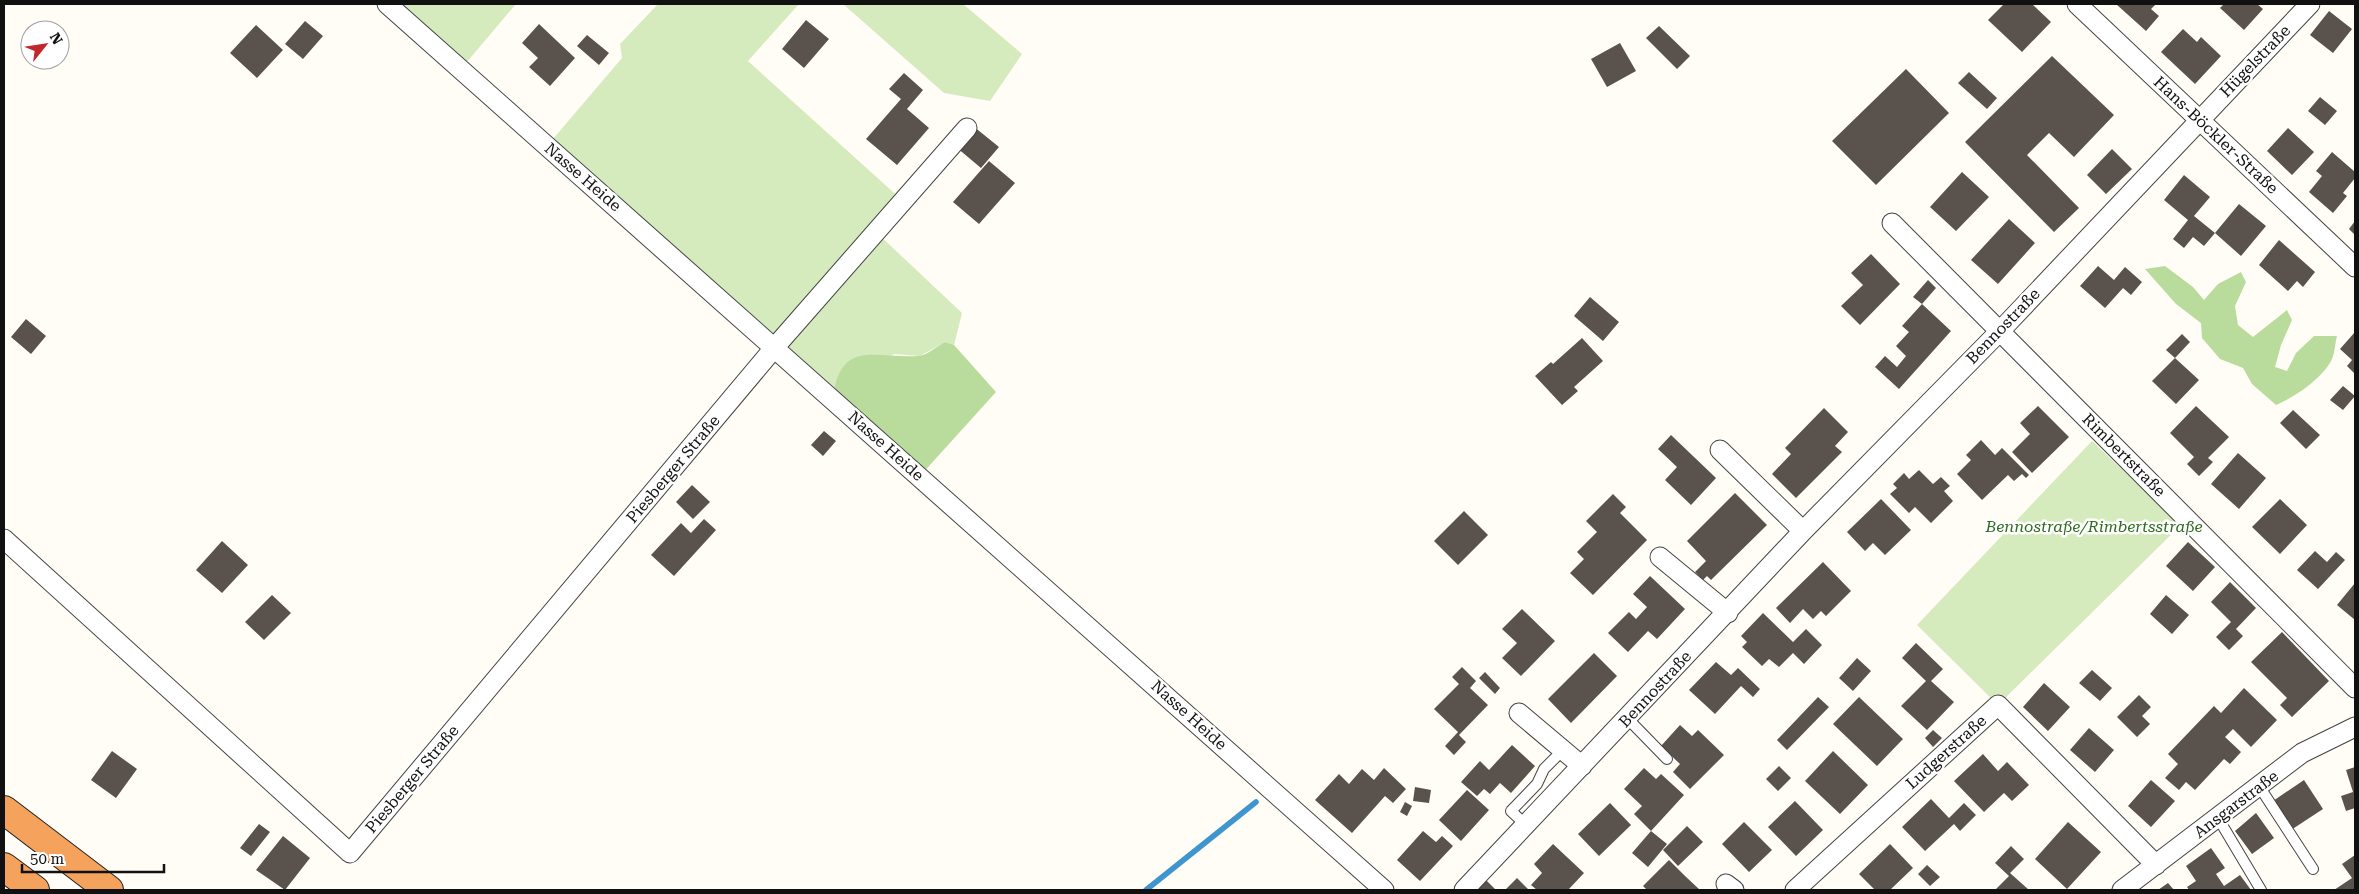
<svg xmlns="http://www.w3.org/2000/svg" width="2359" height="894" font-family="'Roboto Serif',serif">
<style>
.green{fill:#d5ebbd}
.forest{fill:#b9dc9c}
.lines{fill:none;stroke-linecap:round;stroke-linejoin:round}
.stream{stroke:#3f96cf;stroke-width:5.5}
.building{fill:#5a524d}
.service-casing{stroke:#444;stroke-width:12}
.minor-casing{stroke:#444;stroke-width:21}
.motorway-casing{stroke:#222;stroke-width:30}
.service{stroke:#fff;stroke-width:10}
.minor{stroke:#fff;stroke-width:19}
.motorway{stroke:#f5a25d;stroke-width:28}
.labels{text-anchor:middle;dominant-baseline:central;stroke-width:5;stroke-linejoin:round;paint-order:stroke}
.street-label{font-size:16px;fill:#111;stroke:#fff}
.park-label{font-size:16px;font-style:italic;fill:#2f6b1f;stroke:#fff}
</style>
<rect width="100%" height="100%" fill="#fffdf5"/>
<!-- green -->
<path class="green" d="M387,4H516L461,69Z
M658,4H799L748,61L903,201L876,232L962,313L954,345L945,342L920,356L894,354L833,399L547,146L622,58L620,44Z
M843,4H963L1022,54L990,101L944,93Z
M2092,441L2181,525L1998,705L1917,625Z"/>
<!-- forest -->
<path class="forest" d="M2165,266L2193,287L2204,300L2218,284L2241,272L2246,282L2235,306L2238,325L2253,337L2287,310L2292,320L2281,345L2275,367L2287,371L2296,353L2314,336H2337C2335,343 2335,352 2332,359C2323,378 2295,397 2276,405L2252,384L2243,368L2220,359L2202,338L2201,323L2176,304L2145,269Z
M945,342L954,345L996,392L920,476L833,399C840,338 875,359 918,356C926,356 937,346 945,342Z"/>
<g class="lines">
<!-- stream -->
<path class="stream" d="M1146,890L1256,802"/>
</g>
<!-- building -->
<path class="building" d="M2004,4H2032L2051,22L2022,52L1988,20Z
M2116,4H2156L2151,9L2159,16L2146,31Z
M2224,4H2257L2263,9L2244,30L2220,8Z
M2329,11L2352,29L2333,53L2310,35Z
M806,20L829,39L804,68L782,49Z
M305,21L323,36L303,59L285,44Z
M539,24L575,58L550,86L529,67L538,58L522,43Z
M256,25L283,50L257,78L230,53Z
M1659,26L1690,56L1677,69L1646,38Z
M2183,29L2197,42L2201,37L2221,56L2195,84L2161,52Z
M587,35L609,53L599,65L577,46Z
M1620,43L1636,71L1607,87L1591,59Z
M2052,56L2114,115L2074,157L2049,133L2027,155L2079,208L2054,232L1965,142Z
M1906,69L1949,113L1876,185L1832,141Z
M1969,72L1997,98L1987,109L1958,83Z
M904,73L923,90L907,109L929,128L897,165L866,139L901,99L889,89Z
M2320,97L2337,111L2325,125L2308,111Z
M973,126L999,147L981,168L956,147Z
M2288,128L2314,152L2292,175L2267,151Z
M2112,149L2132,169L2106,194L2087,175Z
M2332,152L2355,172V178L2343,193L2347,196L2333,213L2309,192L2322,176L2316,171Z
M989,161L1015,183L979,224L953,202Z
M1962,172L1989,197L1956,231L1930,207Z
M2184,175L2210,197L2194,216L2215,233L2239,204L2266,226L2241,256L2215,233L2204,246L2193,237L2184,248L2173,239L2188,220L2164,200Z
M2009,219L2035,243L1998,284L1971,260Z
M2355,221V235L2349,229Z
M2279,240L2315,272L2303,287L2297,281L2288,291L2259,265Z
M1871,254L1900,284L1860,325L1841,306L1863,285L1851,273Z
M2098,266L2114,280L2125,267L2142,282L2131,295L2123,288L2105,308L2080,286Z
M1928,280L1936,288L1922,304L1913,297Z
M1590,297L1619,322L1603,341L1574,316Z
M1922,304L1951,331L1899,389L1875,367L1885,356L1897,367L1906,356L1896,346L1909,332L1902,326Z
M26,319L46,336L31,354L11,337Z
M2355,332V374L2347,366L2352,360L2340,349Z
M2182,334L2190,342L2175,358L2199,380L2176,404L2152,381L2175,358L2166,350Z
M1582,338L1603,361L1574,387L1578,391L1562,405L1535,376L1551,362L1553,364Z
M2343,386L2355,396L2343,410L2330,400Z
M2038,406L2069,437L2032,473L2012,452L2030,434L2020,423Z
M2196,406L2229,437L2208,458L2213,462L2199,476L2187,464L2194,457L2170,433Z
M1824,408L1848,432L1835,446L1842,452L1796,498L1772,474L1791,454L1785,448Z
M2293,410L2320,435L2306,449L2280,423Z
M824,431L836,441L823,456L811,445Z
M1671,435L1716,478L1691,505L1665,480L1677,467L1658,449Z
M1981,440L1995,455L2002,448L2029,475L2026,478L2022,474L2014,481L2008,475L1982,500L1957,474L1971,460L1966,455Z
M2238,453L2266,478L2239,509L2211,484Z
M1919,470L1933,484L1941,477L1950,486L1944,491L1953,501L1931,523L1915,507L1909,513L1890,494L1897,488L1893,484L1904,473L1909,479Z
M692,485L710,502L693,519L676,502Z
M1735,493L1767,525L1711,580L1707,576L1703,580L1695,572L1706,561L1687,541Z
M1613,494L1626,507L1620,513L1647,540L1593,595L1570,573L1584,559L1577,552L1597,532L1586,521Z
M1881,499L1911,530L1885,555L1873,543L1865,551L1847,532Z
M2280,499L2307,525L2280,554L2252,527Z
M1464,511L1488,535L1458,565L1434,541Z
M704,519L716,530L674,576L651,555L681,523L691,533Z
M222,541L248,565L222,593L196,570Z
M2188,542L2215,567L2193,591L2166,566Z
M2315,551L2327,562L2336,552L2345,560L2318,589L2297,570Z
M1823,562L1851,591L1826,616L1821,611L1813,619L1803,609L1790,623L1776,608Z
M1650,576L1685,609L1657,639L1648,631L1628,652L1608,633L1629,612L1636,619L1647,607L1633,594Z
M2230,582L2256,608L2236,629L2243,636L2229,650L2216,637L2231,622L2211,602Z
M2355,583V620L2337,605Z
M272,595L291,613L264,640L245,622Z
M2166,595L2189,615L2172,634L2150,614Z
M1522,609L1555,641L1521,676L1502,658L1517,643L1502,629Z
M1763,613L1793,642L1806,629L1822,645L1804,664L1793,653L1779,667L1769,659L1762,666L1742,647L1747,642L1741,636Z
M2282,632L2329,681L2292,717L2280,705L2287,698L2251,662Z
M1916,643L1943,669L1931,681L1954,702L1927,730L1901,706L1926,681L1902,658Z
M1594,653L1617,676L1571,723L1548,699Z
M1857,658L1871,671L1853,691L1839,678Z
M1716,662L1731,675L1738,668L1760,689L1753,697L1741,686L1715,714L1689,690Z
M1462,667L1476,681L1470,688L1488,705L1459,735L1466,742L1454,755L1445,746L1458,732L1434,709L1459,684L1452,677Z
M2092,670L2112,688L2100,701L2079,683Z
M1485,672L1500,688L1495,694L1479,678Z
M2044,683L2070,707L2048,731L2023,707Z
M2244,688L2277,720L2251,747L2233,729L2225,737L2241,752L2230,764L2224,759L2195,790L2186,782L2179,790L2165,778L2178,764L2168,754L2214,706L2221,713Z
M2139,695L2151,707L2142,716L2150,724L2137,737L2117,717Z
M1818,697L1829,707L1787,750L1777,740Z
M1859,697L1903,739L1877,766L1833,724Z
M1680,725L1692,736L1698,730L1724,755L1690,789L1673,772L1680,764L1661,746Z
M2089,728L2114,750L2095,772L2070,750Z
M1933,730L1942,738L1933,747L1925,738Z
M1512,745L1535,766L1511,793L1500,783L1490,794L1484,789L1477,796L1461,782L1480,761L1489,770Z
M112,751L137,769L116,798L91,780Z
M1833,751L1868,785L1840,814L1805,781Z
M1983,754L1998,771L2007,762L2029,785L2012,801L2004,793L1984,812L1954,781Z
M1779,766L1791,778L1778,791L1766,779Z
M2355,767V808L2346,811L2341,796L2353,792L2346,770Z
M1384,768L1406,789L1393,803L1385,796L1352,833L1315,800L1339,774L1349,784L1362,769L1374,780Z
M1644,768L1656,779L1661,774L1684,795L1651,831L1634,814L1642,806L1624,789Z
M2151,780L2175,801L2151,827L2128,806Z
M2304,780L2323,809L2291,830L2273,801Z
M1415,787L1431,790L1429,803L1413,801Z
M1467,790L1489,810L1461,841L1439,820Z
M1931,799L1949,818L1964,803L1976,815L1960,831L1954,824L1925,851L1902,827Z
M1795,801L1823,830L1796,856L1768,827Z
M1405,802L1412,806L1407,816L1400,812Z
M1610,803L1631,825L1599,856L1578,834Z
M2256,813L2274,838L2252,854L2235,831Z
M1744,822L1772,850L1749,872L1722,844Z
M2068,822L2101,852L2067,889L2035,859Z
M259,824L270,832L251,856L240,848Z
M1687,826L1703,842L1678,866L1663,850Z
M1423,831L1436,842L1442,836L1453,846L1420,881L1397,860Z
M1651,831L1667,844L1648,867L1632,853Z
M283,836L310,858L285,890L256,870Z
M1553,844L1584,873L1568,890H1537L1531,885L1542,873L1534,864Z
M1890,844L1913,868L1890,890H1875L1859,874Z
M2011,846L2024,859L2010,873L2029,890H1995L2009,876L1995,863Z
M2211,848L2225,868L2216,874L2224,886L2240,875L2251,890H2189L2187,887L2196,881L2186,866Z
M2355,855V890H2334L2352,878L2342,864Z
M1669,860L1685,876L1700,890H1647L1643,886Z
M1927,865L1940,877L1930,886L1918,874Z
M1517,878L1529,890H1505Z
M1486,880L1496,890H1475Z
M2168,883L2174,890H2158Z"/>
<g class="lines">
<defs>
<path id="service" d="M1627,718L1667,759
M2259,786L2313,869
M2218,818L2261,890
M1526,825L1511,811L1537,784L1544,769L1563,750"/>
<path id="minor" d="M387,4L1384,890
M2077,4L2355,267
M1892,223L2355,688
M1720,450L1803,531
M4,539L350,853L775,347L967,128
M1660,557L1728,613
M1519,713L1582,766
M1726,884L1734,890
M1464,890L1803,531L2000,331L2310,4
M1795,890L1998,705L2156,865
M2122,890L2302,753L2355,727"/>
<path id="motorway" d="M4,810L109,890
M4,867L35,890"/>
</defs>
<!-- service casing -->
<use href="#service" class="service-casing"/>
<!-- minor casing -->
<use href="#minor" class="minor-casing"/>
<!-- motorway casing -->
<use href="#motorway" class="motorway-casing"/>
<!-- service -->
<use href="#service" class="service"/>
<!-- minor -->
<use href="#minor" class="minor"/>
<!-- motorway -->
<use href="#motorway" class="motorway"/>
</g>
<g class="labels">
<!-- street labels -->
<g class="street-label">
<text transform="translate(2255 61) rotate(-46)">Hügelstraße</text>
<text transform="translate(2216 135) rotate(43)">Hans-Böckler-Straße</text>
<text transform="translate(583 177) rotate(41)">Nasse Heide</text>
<text transform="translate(2003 326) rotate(-46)">Bennostraße</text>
<text transform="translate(886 446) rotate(42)">Nasse Heide</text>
<text transform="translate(2124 455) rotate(45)">Rimbertstraße</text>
<text transform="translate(673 469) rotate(-50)">Piesberger Straße</text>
<text transform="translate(1655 689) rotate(-47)">Bennostraße</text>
<text transform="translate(1189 715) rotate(42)">Nasse Heide</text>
<text transform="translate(1946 752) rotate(-42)">Ludgerstraße</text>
<text transform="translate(412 779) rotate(-50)">Piesberger Straße</text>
<text transform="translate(2236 804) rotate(-37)">Ansgarstraße</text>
</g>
<!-- park labels -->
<g class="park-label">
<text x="2094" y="526">Bennostraße/Rimbertsstraße</text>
</g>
</g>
<!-- border -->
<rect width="2359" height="894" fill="none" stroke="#111111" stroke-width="10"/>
<!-- north arrow -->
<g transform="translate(45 45) rotate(60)"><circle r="24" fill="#ffffff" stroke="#a0a0a0"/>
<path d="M0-4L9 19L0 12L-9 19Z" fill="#c4262e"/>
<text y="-8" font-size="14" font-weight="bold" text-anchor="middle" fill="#111111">N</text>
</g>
<!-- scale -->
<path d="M22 864v8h142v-8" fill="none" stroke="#111111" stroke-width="2.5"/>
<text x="30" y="864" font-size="15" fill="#111111" stroke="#ffffff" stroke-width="4" paint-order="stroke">50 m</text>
</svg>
